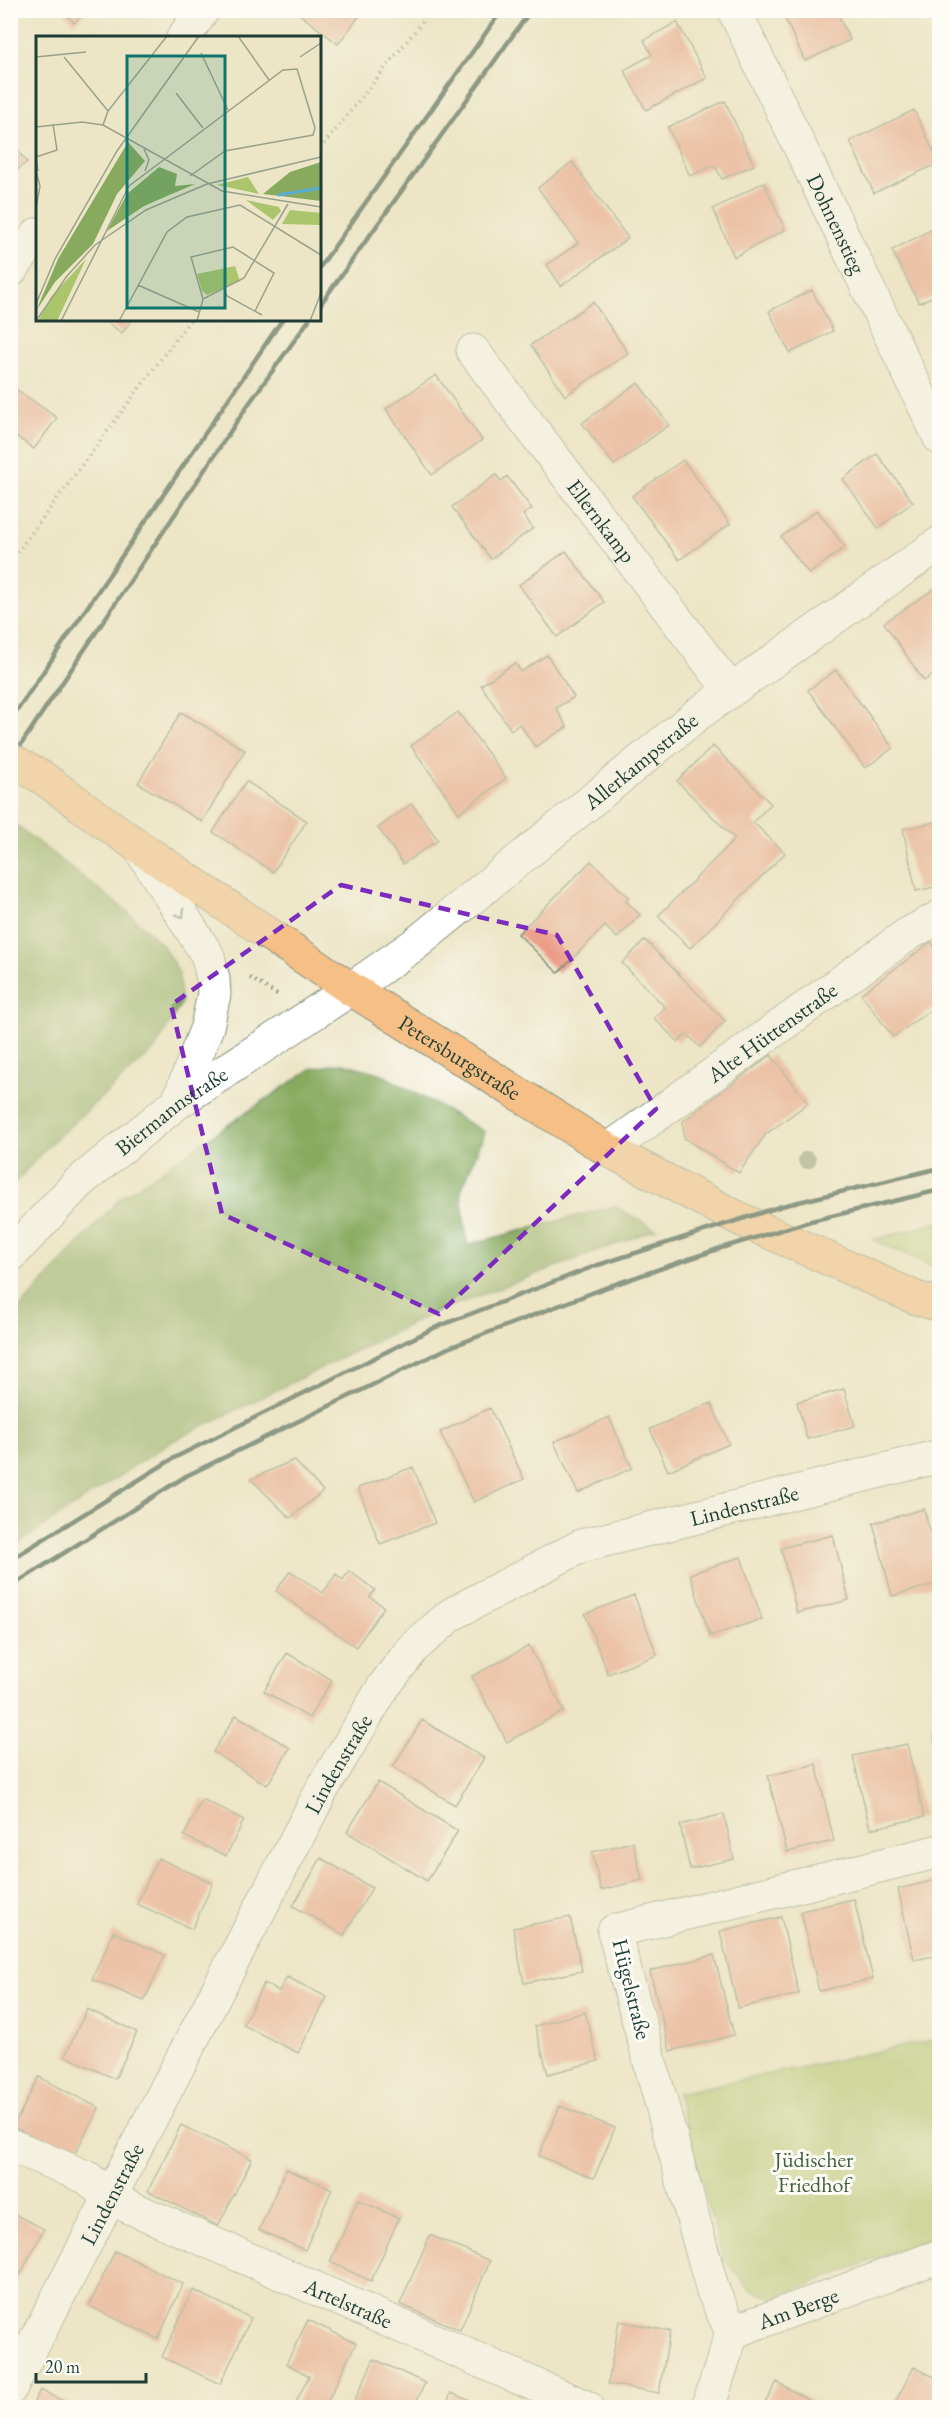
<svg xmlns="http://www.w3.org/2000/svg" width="950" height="2418" font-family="'EB Garamond',serif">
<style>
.green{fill:#aac56b;stroke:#648150;stroke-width:1.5}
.forest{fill:#87aa5f;stroke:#53744a;stroke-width:1.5}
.building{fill:#ea9a84}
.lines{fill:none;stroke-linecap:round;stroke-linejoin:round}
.minor-casing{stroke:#86917d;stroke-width:35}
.major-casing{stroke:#86917d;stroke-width:35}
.path{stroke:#86917d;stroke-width:4;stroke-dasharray:1.5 4.5;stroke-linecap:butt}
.minor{stroke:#fff;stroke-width:33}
.major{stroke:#f5bf86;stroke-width:33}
.rail{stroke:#1f3d34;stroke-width:4.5}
.major-bridge-casing{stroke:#86917d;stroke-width:35;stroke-linecap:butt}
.major-bridge{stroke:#f5bf86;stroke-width:33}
.tree{fill:#8e9b7d}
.oneway{stroke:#8f9e9a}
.marked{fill:none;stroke:#7b2cbf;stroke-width:4.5;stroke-dasharray:12 8;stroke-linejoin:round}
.labels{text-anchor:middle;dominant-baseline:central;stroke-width:6;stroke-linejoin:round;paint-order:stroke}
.street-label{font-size:22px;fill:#1f3d34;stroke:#fdfcf7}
.park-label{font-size:22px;fill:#425f42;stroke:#fdfcf7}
.inset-river{fill:none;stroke:#59add5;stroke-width:3}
.inset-road{fill:none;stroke:#9aa28c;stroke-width:1.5}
.view{fill:#0f766e;fill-opacity:0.15;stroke:#0f766e;stroke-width:3}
.inset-edge{fill:none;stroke:#1f3d34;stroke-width:3}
</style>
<rect width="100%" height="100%" fill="#fdfcf7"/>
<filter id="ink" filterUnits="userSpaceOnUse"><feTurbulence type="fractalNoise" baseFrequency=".0167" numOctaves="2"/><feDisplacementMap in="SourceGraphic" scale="12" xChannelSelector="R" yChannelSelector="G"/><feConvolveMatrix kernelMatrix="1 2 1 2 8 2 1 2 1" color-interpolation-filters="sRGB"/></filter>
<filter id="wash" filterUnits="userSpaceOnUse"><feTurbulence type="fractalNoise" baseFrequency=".008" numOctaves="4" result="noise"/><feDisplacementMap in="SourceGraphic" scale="24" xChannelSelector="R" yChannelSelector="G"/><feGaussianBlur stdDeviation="1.35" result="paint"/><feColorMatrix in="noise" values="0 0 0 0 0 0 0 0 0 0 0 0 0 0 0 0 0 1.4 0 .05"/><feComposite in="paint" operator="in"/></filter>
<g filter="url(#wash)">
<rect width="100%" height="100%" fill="#ece5c6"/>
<!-- green -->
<path class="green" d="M939,1222V1269L873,1240Z
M939,2039V2235L773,2298L750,2289L723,2259L677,2093Z"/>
<!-- forest -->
<path class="forest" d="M12,822L128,912L163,946L179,973L181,1003L155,1049L52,1142L11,1187Z
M343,1063L379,1073L485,1132L461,1191L467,1245L614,1206L656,1229L431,1314L169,1443L11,1548V1318L120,1198L311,1069Z"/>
<g id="blocks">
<!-- building -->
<path class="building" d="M63,10H89L74,23Z
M299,10H364L338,44L298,13Z
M791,10H836L850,40L805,61L783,14Z
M677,22L707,78L646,110L624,70L652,55L644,40Z
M725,101L754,165L722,179L715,165L690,176L668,127Z
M914,110L939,163L874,193L850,141Z
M10,142L27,162L10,176Z
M572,162L628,238L561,286L547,265L578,243L538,188Z
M764,182L785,230L734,257L713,209Z
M940,225V293L919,303L892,250Z
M812,290L833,331L790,353L769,311Z
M593,302L628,353L565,396L531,345Z
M104,320H132L122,333Z
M436,375L482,440L432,475L386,409Z
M638,383L669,425L614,465L582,423Z
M10,385L57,418L34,449L10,432Z
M877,454L913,502L878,528L843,479Z
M683,460L730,524L679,560L632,496Z
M496,475L501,481L507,476L532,509L523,515L533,528L491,559L452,507Z
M817,510L845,547L809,574L781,537Z
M566,551L604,602L557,637L519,585Z
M940,585V670L924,681L884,623Z
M547,655L574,697L556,708L567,727L535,747L520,724L511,730L481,685L515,663L521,672Z
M836,670L893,748L865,768L808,690Z
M181,712L245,750L202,822L138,783Z
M458,712L506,778L459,813L411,746Z
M713,746L771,804L753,822L785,853L690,948L658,916L735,839L677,781Z
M246,781L307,821L273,872L213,832Z
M412,804L438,840L403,864L378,828Z
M940,821V886L916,891L903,829Z
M591,861L629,898L626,901L640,915L617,938L605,926L558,973L518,934Z
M645,940L725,1021L700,1047L687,1034L678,1042L654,1018L665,1007L622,963Z
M931,942L940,954V1003L893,1037L861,994Z
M771,1055L808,1103L765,1135L739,1173L684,1138L683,1121Z
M844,1389L855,1426L807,1439L797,1402Z
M711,1403L729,1444L668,1471L650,1429Z
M490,1408L524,1479L474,1502L440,1432Z
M609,1417L632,1468L578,1493L554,1442Z
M294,1460L323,1491L290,1518L251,1479Z
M413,1467L435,1523L380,1544L358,1488Z
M924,1509L940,1569V1583L892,1596L873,1523Z
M833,1535L849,1600L797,1613L781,1548Z
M741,1557L762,1619L710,1636L690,1574Z
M290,1571L323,1593L336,1574L343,1580L349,1571L375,1590L370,1597L384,1607L356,1647L276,1591Z
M634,1595L657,1655L608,1674L585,1614Z
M529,1646L564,1711L507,1742L472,1676Z
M287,1653L332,1680L309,1718L264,1691Z
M236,1715L290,1748L267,1785L213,1752Z
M422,1720L484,1758L455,1805L393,1767Z
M940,1735V1759H938L934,1736Z
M907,1744L924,1817L870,1829L853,1756Z
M816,1764L834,1841L787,1852L768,1776Z
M378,1782L458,1831L427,1881L347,1832Z
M202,1799L244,1820L226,1856L184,1836Z
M724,1814L734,1859L690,1869L680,1825Z
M633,1842L642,1880L601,1890L592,1852Z
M158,1858L213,1883L192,1929L137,1904Z
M321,1858L372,1888L344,1935L293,1906Z
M940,1879V1955L914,1960L898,1889Z
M854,1899L873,1979L819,1991L801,1911Z
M570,1917L582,1971L524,1983L513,1928Z
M781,1917L799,1994L738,2008L720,1931Z
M113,1932L165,1955L144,2001L92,1979Z
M714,1955L734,2035L670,2051L650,1971Z
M287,1977L327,1997L298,2053L243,2025L264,1983L279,1991Z
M87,2009L137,2032L115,2079L65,2056Z
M585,2012L598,2061L548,2074L535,2026Z
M39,2077L99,2108L73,2157L13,2127Z
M560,2106L615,2128L594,2178L539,2156Z
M181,2125L252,2159L218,2226L148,2191Z
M286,2169L332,2189L305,2250L259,2230Z
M358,2200L399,2218L371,2281L330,2262Z
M10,2212L44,2229L19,2277L10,2273Z
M430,2235L490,2261L460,2330L400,2304Z
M115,2251L183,2284L158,2339L89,2306Z
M193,2290L251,2318L220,2384L162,2357Z
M308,2320L356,2343L324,2408H293L309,2376L286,2364Z
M619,2321L670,2331L659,2393L608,2384Z
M374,2359L425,2383L413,2408H351Z
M914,2367L940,2380V2408H892Z
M777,2382L822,2408H762Z
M40,2390L78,2408H31Z
M451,2393L485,2407V2408H445Z"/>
</g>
</g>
<g filter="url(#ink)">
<use href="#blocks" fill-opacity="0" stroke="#86917d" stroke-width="1.5"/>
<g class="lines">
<defs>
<g id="minor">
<path id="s1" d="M734,10L940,438"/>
<path d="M183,38L203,10"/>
<path d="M10,271L38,234"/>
<path id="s2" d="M473,351L730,690"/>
<path d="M139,847L208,956L213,979L214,994L207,1027L178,1102"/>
<path id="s3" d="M608,1150L908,934L940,917"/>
<path id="s4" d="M10,1256L78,1183L178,1102L351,989L414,945L698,714L940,543"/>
<path id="s5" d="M10,2145L88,2178L109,2198L588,2408"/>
<path d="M732,2332L713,2291L614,1931L940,1851"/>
<path id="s6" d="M10,2389L324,1786L384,1686L414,1647L452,1614L581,1546L940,1456"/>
<path id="s7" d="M708,2408L732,2332L940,2256"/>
</g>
<g id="major">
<path id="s8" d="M43,778L139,847L351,989L608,1150L742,1220L916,1298L940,1305"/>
</g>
</defs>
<!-- minor casing -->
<use href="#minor" class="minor-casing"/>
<!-- major casing -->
<use href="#major" class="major-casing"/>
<!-- path -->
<path class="path" d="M320,149L432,10
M10,562L190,320
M250,978L278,995"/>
<!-- minor -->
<use href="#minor" class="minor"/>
<!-- major -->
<use href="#major" class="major"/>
<!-- rail -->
<path class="rail" d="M320,267L502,10
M320,305L531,10
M10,721L282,320
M10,761L248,405L309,320
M10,1560L174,1458L434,1328L595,1266L782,1206L940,1168
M10,1587L186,1476L448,1348L610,1286L721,1248L811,1221L940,1190"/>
<defs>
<path id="major-bridge" d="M10,760L43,778"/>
</defs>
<!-- major-bridge casing -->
<use href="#major-bridge" class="major-bridge-casing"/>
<!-- major-bridge -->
<use href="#major-bridge" class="major-bridge"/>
</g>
<!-- trees -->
<circle class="tree" cx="807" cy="1160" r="9"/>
<!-- one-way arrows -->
<defs><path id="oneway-chevron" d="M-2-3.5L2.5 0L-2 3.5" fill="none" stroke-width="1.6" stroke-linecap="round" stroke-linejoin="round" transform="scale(1.5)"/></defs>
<use class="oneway" href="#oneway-chevron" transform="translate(181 914) rotate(57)"/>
</g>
<!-- marked area -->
<path d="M0 0H950V2418H0ZM341,885L557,935L656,1109L439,1314L222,1214L171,1005Z" fill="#ece5c6" fill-opacity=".55" fill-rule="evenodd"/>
<path class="marked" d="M341,885L557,935L656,1109L439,1314L222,1214L171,1005Z"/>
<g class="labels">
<!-- street labels -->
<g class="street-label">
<text stroke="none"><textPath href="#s1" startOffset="237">Dohnenstieg</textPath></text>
<text stroke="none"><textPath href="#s2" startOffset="213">Ellernkamp</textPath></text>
<text stroke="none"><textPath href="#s4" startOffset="804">Allerkampstraße</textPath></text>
<text stroke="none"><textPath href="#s3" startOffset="202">Alte Hüttenstraße</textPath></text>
<text stroke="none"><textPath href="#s8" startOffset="502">Petersburgstraße</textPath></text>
<text stroke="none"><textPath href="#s4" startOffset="218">Biermannstraße</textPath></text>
<text stroke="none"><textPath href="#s6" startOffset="1210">Lindenstraße</textPath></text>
<text stroke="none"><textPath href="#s6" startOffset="706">Lindenstraße</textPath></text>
<text transform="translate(632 1989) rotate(76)">Hügelstraße</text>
<text stroke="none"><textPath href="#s6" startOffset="220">Lindenstraße</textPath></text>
<text stroke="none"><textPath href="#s5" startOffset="375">Artelstraße</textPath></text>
<text stroke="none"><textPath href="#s7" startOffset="150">Am Berge</textPath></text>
</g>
<!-- park labels -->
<g class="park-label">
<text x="814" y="2159">Jüdischer<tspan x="814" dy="25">Friedhof</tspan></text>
</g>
</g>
<!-- overview -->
<g transform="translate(36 36)">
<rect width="285" height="285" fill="#ece5c6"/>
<path d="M212,141L223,158L181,149ZM210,164L243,171L245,175L237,184ZM254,174L285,177V189L246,188ZM50,223L21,285H2L15,261ZM199,230L204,245L171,259L166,255L161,238Z" fill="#aac56b"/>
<path d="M92,106L109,125L81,158L57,208L19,246L0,275L22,223ZM285,126V165L227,158L254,136ZM123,131L141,138L139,150L159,148L108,170L71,195L91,158Z" fill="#87aa5f"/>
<path class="inset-river" d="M242,159L285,152"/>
<path class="inset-road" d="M202,0L233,44M165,17L192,74M0,21L50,16M28,21L72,75M264,21L285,7M140,57L167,92M67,89L72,75L131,0M0,91L46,86L67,89L186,155L285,171M108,113L113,124L109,135M2,135L0,121L21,114L17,88M0,172L4,150L0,135M102,249L163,276M189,255L191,260L226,279M167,263L155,221L197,211L238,237L219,275M0,268L19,223L81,115L163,0M0,285L31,240L59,209L110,174L171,148L285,121M25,285L93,150L247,34L261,33L279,92L277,99L189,115L154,140M83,285L131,196L151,181L204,169L285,219M161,285L167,263L208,242L252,168M274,285L285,257"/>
<path class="view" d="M91,20H189V272H91Z"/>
<rect width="285" height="285" class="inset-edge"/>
</g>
<!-- margin -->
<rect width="950" height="2418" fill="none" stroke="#fdfcf7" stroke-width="36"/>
<!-- scale -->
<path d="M36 2373v9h110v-9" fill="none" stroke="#1f3d34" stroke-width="3"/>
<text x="45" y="2373" font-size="18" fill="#1f3d34" stroke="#fdfcf7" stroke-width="4.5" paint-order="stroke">20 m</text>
</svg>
